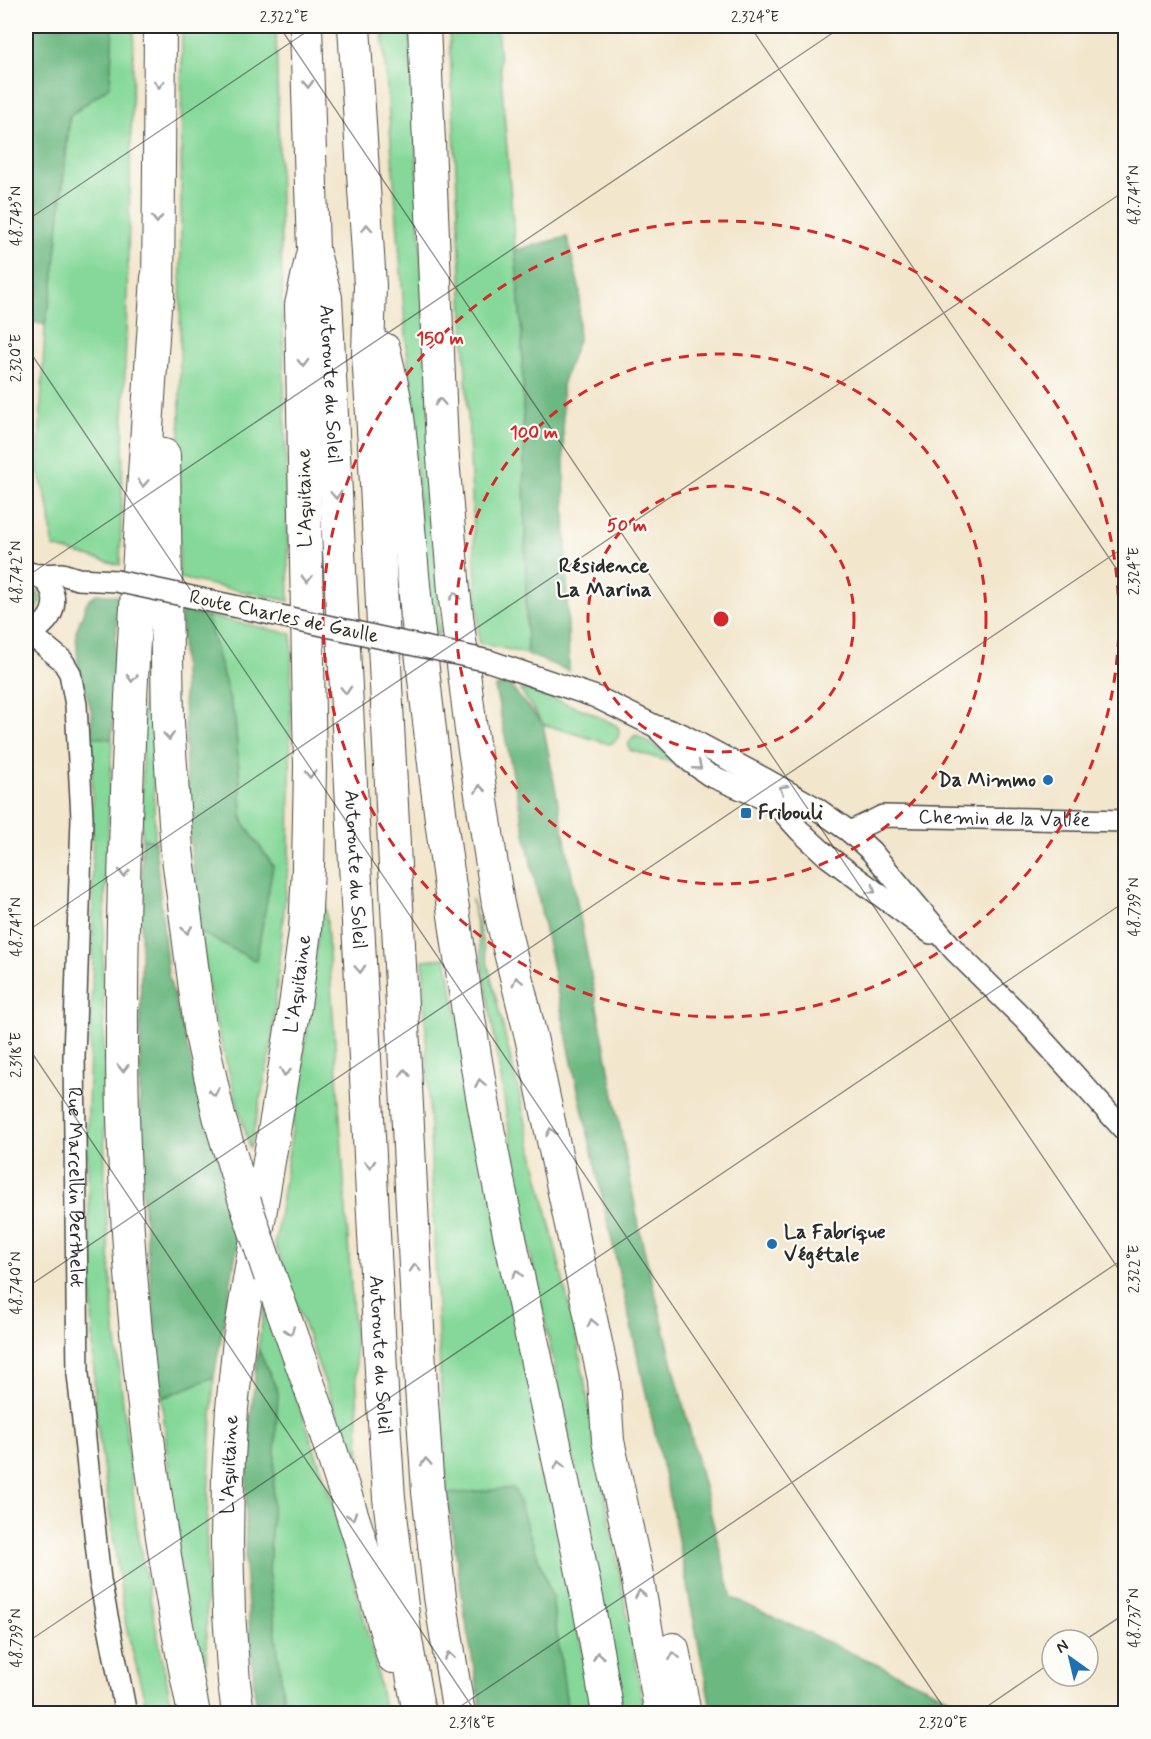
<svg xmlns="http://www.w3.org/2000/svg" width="1151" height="1739" font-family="Mynerve,sans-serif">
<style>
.green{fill:#85d899;stroke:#588262;stroke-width:1.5}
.forest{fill:#6cb881;stroke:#4c7256;stroke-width:1.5}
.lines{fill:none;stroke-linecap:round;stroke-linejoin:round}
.tertiary-casing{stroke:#494743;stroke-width:24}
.motorway-casing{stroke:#494743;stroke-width:34}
.tertiary{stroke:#fff;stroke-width:21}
.motorway{stroke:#fff;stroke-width:32}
.tertiary-bridge-casing{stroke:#494743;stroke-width:24;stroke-linecap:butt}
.motorway-bridge-casing{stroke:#494743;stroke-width:34;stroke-linecap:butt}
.tertiary-bridge{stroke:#fff;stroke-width:21}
.motorway-bridge{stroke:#fff;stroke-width:32}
.oneway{stroke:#a0a0a0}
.ticks{fill:none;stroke:#2b2b2b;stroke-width:1.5;stroke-opacity:0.45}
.ring{fill:none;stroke:#d62828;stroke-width:3;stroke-dasharray:10 8}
.poi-dot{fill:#1f6fb2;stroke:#fdfcf7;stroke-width:2}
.labels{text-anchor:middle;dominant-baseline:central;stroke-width:4.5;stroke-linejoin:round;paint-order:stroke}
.street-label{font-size:20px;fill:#2b2b2b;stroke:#fdfcf7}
.poi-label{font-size:20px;font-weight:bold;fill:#2b2b2b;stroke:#fdfcf7;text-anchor:start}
.neighbourhood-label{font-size:21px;font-weight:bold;fill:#2b2b2b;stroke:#fdfcf7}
.centre{fill:#d62828;stroke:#fdfcf7;stroke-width:3}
.ring-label{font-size:18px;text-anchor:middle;font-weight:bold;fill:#d62828;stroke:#fdfcf7;stroke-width:4.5;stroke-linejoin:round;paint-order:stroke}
.neatline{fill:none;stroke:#2b2b2b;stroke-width:2}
.ticks-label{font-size:15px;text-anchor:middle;fill:#2b2b2b}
</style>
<rect width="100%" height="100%" fill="#fdfcf7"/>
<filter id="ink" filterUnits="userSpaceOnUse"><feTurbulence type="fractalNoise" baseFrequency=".0167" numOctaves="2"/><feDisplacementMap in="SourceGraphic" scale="12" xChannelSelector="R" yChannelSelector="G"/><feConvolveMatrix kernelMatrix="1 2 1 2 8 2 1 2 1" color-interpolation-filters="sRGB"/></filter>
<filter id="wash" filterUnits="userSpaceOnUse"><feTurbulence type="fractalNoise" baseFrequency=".008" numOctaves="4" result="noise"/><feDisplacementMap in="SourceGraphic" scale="24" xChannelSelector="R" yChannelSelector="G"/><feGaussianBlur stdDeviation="1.35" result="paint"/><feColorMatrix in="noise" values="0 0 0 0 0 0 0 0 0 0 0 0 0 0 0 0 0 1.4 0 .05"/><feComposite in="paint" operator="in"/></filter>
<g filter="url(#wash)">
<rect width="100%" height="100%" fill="#f2e6cc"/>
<!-- green -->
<path class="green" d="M113,26H134L120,565L53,547L49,508L38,471L45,325L53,285L70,116L110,86Z
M182,26H276L289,601L179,578Z
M382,26H410L440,634L429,632Z
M449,26H497L522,335L527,654L479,643Z
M26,585C44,589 45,611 26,615Z
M207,616L292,634L289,855L271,1049L250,1149L213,1013L200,932L273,866L243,822L235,720Z
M150,666L155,842L142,838L143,678L145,667Z
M525,689L587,711L615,725L618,727C621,734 617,742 609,744L543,724L524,695L520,690Z
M636,735L677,760V764L630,750C626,744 631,738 636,735Z
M92,737L112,739L103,947L105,1198L115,1331L138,1537L173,1713H148L126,1626L95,1409L87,1144L93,952Z
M324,879L355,1345L361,1483L275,1244L308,1025Z
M472,899L518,1089L576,1335L645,1713H622L575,1465L524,1222Z
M446,958L595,1713H568L552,1598L514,1489L447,1494L438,1334L423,960Z
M265,1305L337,1515L374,1658L385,1713H285L269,1575L278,1392L258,1349Z
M214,1377L207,1520L206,1713L175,1539L162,1398Z"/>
<!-- forest -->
<path class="forest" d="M26,26H113L110,86L69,116L53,285L45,325L26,320Z
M567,237L580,291L578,339L562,385L569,671L527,654L522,335L515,250Z
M96,594L118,596L112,739L92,737V713L78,663L76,632L87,602Z
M181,611L207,616L235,720L243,822L273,866L256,961L200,932L188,819Z
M508,684L543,724L641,1237L732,1598L982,1713H712L672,1509L573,1067L495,687Z
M142,838L155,842L168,974L196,1082L240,1230L214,1377L162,1398L139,1161Z
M258,1349L278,1392L269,1575L285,1713H256L245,1566L247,1453Z
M514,1488L552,1598L568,1713H482L467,1629L447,1494Z"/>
</g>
<g filter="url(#ink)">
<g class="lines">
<defs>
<g id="tertiary">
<path d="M26,572C64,579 62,624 26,633"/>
<path d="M37,575L62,574L78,579L116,581"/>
<path d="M182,595L290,618"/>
<path id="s1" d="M29,633L62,660L70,673L76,705L82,818L74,1057L78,1374L100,1580L126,1714"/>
<path d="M489,661L596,697L655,726L681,734L763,778L816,808L850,832L871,851L955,951L1024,1019L1126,1132"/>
<path d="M660,731L691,762L709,775L765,799L780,809L800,831L827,856L931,933"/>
<path id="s2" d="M850,832L883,816L1126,821"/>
</g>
<g id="motorway">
<path id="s3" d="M306,26L313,250L326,298L382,1390L389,1498L406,1640L419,1714"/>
<path d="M354,26L370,286L368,354L374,444L421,1387L428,1492L440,1597L459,1714"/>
<path d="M424,26L442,446L454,591L471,730L498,904L531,1037L604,1380L608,1441L636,1570L661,1714"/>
<path d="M157,278C147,425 137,572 130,719C123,878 118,1038 126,1197C135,1371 159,1543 194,1714"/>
<path d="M158,300L160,26"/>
<path d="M384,349C389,371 395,394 398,417C407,486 410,555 418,624C432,756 449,887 469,1018C505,1252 570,1480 608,1714"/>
<path d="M164,455L168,724L177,850L201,1035L219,1116L245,1202"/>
<path d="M270,1276L319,1413L360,1539L393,1657"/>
<path d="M673,1649L685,1714"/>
<path id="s4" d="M238,1714L234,1682L229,1613L227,1543L228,1476L232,1408L239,1340L295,1006L305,931L308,867L310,767L301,305L312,255"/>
</g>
</defs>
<!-- tertiary casing -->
<use href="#tertiary" class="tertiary-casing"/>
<!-- motorway casing -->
<use href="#motorway" class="motorway-casing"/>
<!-- tertiary -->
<use href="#tertiary" class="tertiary"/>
<!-- motorway -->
<use href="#motorway" class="motorway"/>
<defs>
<path id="tertiary-bridge" d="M116,581L182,595
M290,618L489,661"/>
<path id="motorway-bridge" d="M245,1202L270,1276"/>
</defs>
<!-- tertiary-bridge casing -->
<use href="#tertiary-bridge" class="tertiary-bridge-casing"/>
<!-- motorway-bridge casing -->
<use href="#motorway-bridge" class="motorway-bridge-casing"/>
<!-- tertiary-bridge -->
<use href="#tertiary-bridge" class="tertiary-bridge"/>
<!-- motorway-bridge -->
<use href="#motorway-bridge" class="motorway-bridge"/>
</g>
<!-- one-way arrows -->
<defs><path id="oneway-chevron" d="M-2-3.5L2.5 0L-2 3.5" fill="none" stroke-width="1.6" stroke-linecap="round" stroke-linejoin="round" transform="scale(1.5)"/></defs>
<g class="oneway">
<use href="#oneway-chevron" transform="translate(159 84) rotate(91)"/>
<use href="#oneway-chevron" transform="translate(308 84) rotate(88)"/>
<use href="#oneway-chevron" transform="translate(157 219) rotate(91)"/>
<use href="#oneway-chevron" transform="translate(367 228) rotate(-93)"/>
<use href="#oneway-chevron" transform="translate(303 363) rotate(89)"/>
<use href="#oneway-chevron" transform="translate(440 402) rotate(-93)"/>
<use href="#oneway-chevron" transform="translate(143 483) rotate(94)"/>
<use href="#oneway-chevron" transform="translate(336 495) rotate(87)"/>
<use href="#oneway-chevron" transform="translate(307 579) rotate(89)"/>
<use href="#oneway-chevron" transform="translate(455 596) rotate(-96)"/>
<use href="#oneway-chevron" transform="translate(132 678) rotate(93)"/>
<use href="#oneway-chevron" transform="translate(346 690) rotate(87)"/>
<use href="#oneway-chevron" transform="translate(169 736) rotate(86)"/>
<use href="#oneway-chevron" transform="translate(698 766) rotate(39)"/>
<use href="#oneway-chevron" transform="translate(310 774) rotate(90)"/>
<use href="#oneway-chevron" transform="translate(480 789) rotate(-99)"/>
<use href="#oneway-chevron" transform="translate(783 789) rotate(-150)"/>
<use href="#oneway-chevron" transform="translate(124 873) rotate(92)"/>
<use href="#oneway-chevron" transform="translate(872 890) rotate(37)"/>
<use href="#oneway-chevron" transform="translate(187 930) rotate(83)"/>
<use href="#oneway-chevron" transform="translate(360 969) rotate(87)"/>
<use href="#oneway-chevron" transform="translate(517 981) rotate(-104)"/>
<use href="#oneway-chevron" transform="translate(123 1068) rotate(90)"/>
<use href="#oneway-chevron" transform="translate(285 1072) rotate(99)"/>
<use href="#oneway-chevron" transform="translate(405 1073) rotate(-93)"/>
<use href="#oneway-chevron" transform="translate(480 1083) rotate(-100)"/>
<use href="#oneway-chevron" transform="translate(214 1092) rotate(78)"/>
<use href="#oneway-chevron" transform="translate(551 1132) rotate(-102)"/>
<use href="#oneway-chevron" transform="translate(370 1164) rotate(87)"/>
<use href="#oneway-chevron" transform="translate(415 1268) rotate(-93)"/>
<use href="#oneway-chevron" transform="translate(517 1274) rotate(-101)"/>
<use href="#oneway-chevron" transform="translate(592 1323) rotate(-102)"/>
<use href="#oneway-chevron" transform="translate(290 1331) rotate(71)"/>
<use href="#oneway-chevron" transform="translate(426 1462) rotate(-94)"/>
<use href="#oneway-chevron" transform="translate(559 1465) rotate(-102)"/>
<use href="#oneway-chevron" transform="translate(352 1516) rotate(72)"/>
<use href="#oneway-chevron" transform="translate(640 1594) rotate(-101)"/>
<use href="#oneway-chevron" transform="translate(449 1656) rotate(-99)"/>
<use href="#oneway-chevron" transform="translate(598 1656) rotate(-100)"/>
<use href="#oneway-chevron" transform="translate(674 1656) rotate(-101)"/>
</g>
</g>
<!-- ticks -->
<path class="ticks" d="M279,26L1126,1280M750,26L1126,583M26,221L315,26M26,346L948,1714M26,577L843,26M26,932L1126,190M26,1044L477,1714M26,1288L1126,546M1085,1640L1126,1613M26,1643L1126,901M449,1714L1126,1257M976,1714L1052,1662"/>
<!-- distance rings -->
<g class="ring">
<circle cx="721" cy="619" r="133"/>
<circle cx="721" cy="619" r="265"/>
<circle cx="721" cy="619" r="398"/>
</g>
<!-- markers -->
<g class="poi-dot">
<circle cx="1048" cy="780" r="6"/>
<rect x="740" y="807" width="12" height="12" rx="3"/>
<circle cx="772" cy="1244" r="6"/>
</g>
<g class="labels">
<!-- street labels -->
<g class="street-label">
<text stroke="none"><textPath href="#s3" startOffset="360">Autoroute du Soleil</textPath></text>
<text transform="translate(305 498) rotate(-91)">L'Aquitaine</text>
<text transform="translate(284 617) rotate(12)">Route Charles de Gaulle</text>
<text stroke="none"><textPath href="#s2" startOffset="158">Chemin de la Vallée</textPath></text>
<text stroke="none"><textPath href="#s3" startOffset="846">Autoroute du Soleil</textPath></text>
<text stroke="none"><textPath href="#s4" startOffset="736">L'Aquitaine</textPath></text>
<text stroke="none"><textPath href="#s1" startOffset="573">Rue Marcellin Berthelot</textPath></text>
<text stroke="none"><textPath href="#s3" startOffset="1332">Autoroute du Soleil</textPath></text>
<text stroke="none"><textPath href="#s4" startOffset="250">L'Aquitaine</textPath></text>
</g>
<!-- poi labels -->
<g class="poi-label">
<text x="1036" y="780" text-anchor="end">Da Mimmo</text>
<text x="758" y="813">Fribouli</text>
<text x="784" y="1232">La Fabrique<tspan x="784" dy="23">Végétale</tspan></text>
</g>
<!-- neighbourhood labels -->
<g class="neighbourhood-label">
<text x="604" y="566">Résidence<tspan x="604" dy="24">La Marina</tspan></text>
</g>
</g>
<circle cx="721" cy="619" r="9" class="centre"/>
<g class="ring-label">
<text x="440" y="344">150 m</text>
<text x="534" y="438">100 m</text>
<text x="627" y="531">50 m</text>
</g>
<!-- margin -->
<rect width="1151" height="1739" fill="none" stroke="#fdfcf7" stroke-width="66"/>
<!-- north arrow -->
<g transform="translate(1070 1658) rotate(326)"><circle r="28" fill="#fdfcf7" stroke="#a9a8a5" stroke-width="1.5"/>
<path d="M0-4.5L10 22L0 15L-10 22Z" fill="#1f6fb2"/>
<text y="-9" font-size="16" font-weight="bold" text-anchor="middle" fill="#2b2b2b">N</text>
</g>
<rect x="33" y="33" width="1085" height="1673" class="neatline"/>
<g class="ticks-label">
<text x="284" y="22">2.322°E</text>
<text x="755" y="22">2.324°E</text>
<text transform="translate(1134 195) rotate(-90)" y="5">48.741°N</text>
<text transform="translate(16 216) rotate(-90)" y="5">48.743°N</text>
<text transform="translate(16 358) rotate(-90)" y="5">2.320°E</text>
<text transform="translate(1134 571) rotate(-90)" y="5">2.324°E</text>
<text transform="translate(16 572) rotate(-90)" y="5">48.742°N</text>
<text transform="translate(1134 907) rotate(-90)" y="5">48.739°N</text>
<text transform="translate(16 927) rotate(-90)" y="5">48.741°N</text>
<text transform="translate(16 1055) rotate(-90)" y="5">2.318°E</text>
<text transform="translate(1134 1269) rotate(-90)" y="5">2.322°E</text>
<text transform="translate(16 1283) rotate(-90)" y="5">48.740°N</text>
<text transform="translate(1134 1618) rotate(-90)" y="5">48.737°N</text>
<text transform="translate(16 1638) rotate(-90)" y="5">48.739°N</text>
<text x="472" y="1728">2.318°E</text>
<text x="943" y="1728">2.320°E</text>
</g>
</svg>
